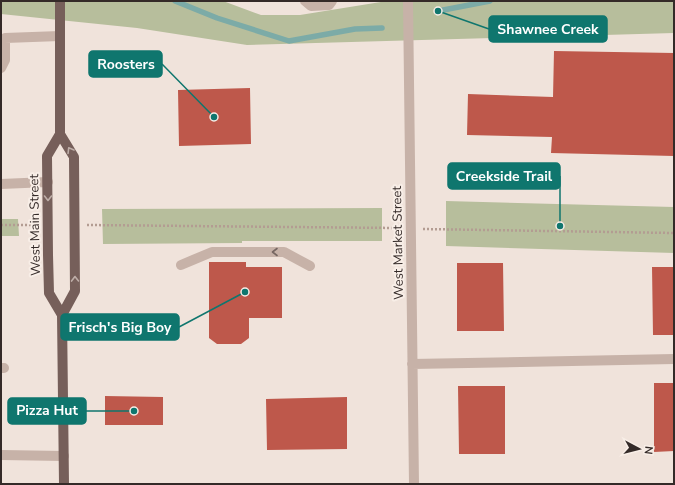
<svg xmlns="http://www.w3.org/2000/svg" width="675" height="485" font-family="'Nunito Sans',sans-serif">
<style>
.green{fill:#b7be9c}
.lines{fill:none;stroke-linecap:round;stroke-linejoin:round}
.stream{stroke:#7caba7;stroke-width:5.5}
.building{fill:#be584b}
.path{stroke:#b39c92;stroke-width:2.5;stroke-dasharray:2 2;stroke-linecap:butt}
.minor{stroke:#c7b2a8;stroke-width:10}
.major{stroke:#765f5a;stroke-width:10}
.oneway{stroke:#beaea8}
.oneway2{stroke:#766762}
.labels{text-anchor:middle;dominant-baseline:central;stroke-width:4;stroke-linejoin:round;paint-order:stroke}
.street-label{font-size:13px;fill:#342a28;stroke:#f8eee7}
.leader{fill:none;stroke:#0f766e;stroke-width:1.5}
.callout-dot{fill:#0f766e;stroke:#f8eee7;stroke-width:1.5}
.callout{fill:#0f766e;stroke:#0f766e;stroke-width:1.5}
.callout-label{font-size:14px;text-anchor:middle;font-weight:bold;fill:#fff}
</style>
<rect width="100%" height="100%" fill="#f0e3db"/>
<!-- green -->
<path class="green" d="M1,1H223L261,15H300L387,1H674V33L247,45L137,28L1,14Z
M446,201L674,207V253L446,246Z
M382,208V241H242V243L103,244L102,209Z
M1,219H18L19,236H1Z"/>
<g class="lines">
<!-- stream -->
<path class="stream" d="M175,1L217,18L289,41L355,29L382,28
M438,11L490,1"/>
</g>
<!-- building -->
<path class="building" d="M554,51L674,53V156L551,153L552,137L467,135L468,94L553,97Z
M250,88L251,144L179,146L178,90Z
M209,262H246V267H282V318H249V338L241,344H217L209,338Z
M457,263H503L504,331H457Z
M652,267H674V335H653Z
M654,383H674V451L654,452Z
M458,386H505V454H459Z
M105,396L163,397V425H105Z
M347,397V449L267,450L266,399Z"/>
<g class="lines">
<!-- path -->
<path class="path" d="M1,225H34
M87,225L396,228
M423,229L674,233"/>
<!-- minor -->
<path class="minor" d="M305,1L311,6L329,5L332,1
M408,1L414,484
M1,68L5,60V38L60,36
M1,184L48,182
M181,265L212,252H284L310,266
M412,364L674,359
M1,368H4
M1,455L64,456"/>
<!-- major -->
<path class="major" d="M60,1V134L74,157L75,291L62,315L64,484
M60,134L47,156L48,255L49,293L62,315"/>
</g>
<!-- one-way arrows -->
<defs><path id="oneway-chevron" d="M-2-3.5L2.5 0L-2 3.5" fill="none" stroke-width="1.6" stroke-linecap="round" stroke-linejoin="round"/></defs>
<g class="oneway">
<use href="#oneway-chevron" transform="translate(70 150) rotate(-121)"/>
<use href="#oneway-chevron" transform="translate(48 198) rotate(90)"/>
<use href="#oneway-chevron" transform="translate(75 279) rotate(-91)"/>
</g>
<use class="oneway2" href="#oneway-chevron" transform="translate(275 252) rotate(180)"/>
<g class="labels">
<!-- street labels -->
<g class="street-label">
<text transform="translate(35 225) rotate(-91)">West Main Street</text>
<text transform="translate(398 243) rotate(-91)">West Market Street</text>
</g>
</g>
<!-- callouts -->
<path class="leader" d="M438 11L489 29M214 117L162 64M560 226L560 176M245 292L179 327M134 411L86 411"/>
<g class="callout-dot">
<circle cx="438" cy="11" r="4"/>
<circle cx="214" cy="117" r="4"/>
<circle cx="560" cy="226" r="4"/>
<circle cx="245" cy="292" r="4"/>
<circle cx="134" cy="411" r="4"/>
</g>
<g class="callout">
<rect x="489" y="16" width="118" height="26" rx="4"/>
<rect x="89" y="51" width="73" height="26" rx="4"/>
<rect x="448" y="163" width="112" height="26" rx="4"/>
<rect x="61" y="314" width="118" height="26" rx="4"/>
<rect x="8" y="398" width="78" height="26" rx="4"/>
</g>
<g class="callout-label">
<text x="548" y="34">Shawnee Creek</text>
<text x="126" y="69">Roosters</text>
<text x="504" y="181">Creekside Trail</text>
<text x="120" y="332">Frisch's Big Boy</text>
<text x="47" y="415">Pizza Hut</text>
</g>
<!-- border -->
<rect width="675" height="485" fill="none" stroke="#342a28" stroke-width="4"/>
<!-- north arrow -->
<g transform="translate(639 449) rotate(97)" stroke="#f8eee7" stroke-width="3" paint-order="stroke">
<path d="M0-3L7 15L0 10L-7 15Z" fill="#342a28"/>
<text y="-6" font-size="11" font-weight="bold" text-anchor="middle" fill="#342a28">N</text>
</g>
</svg>
